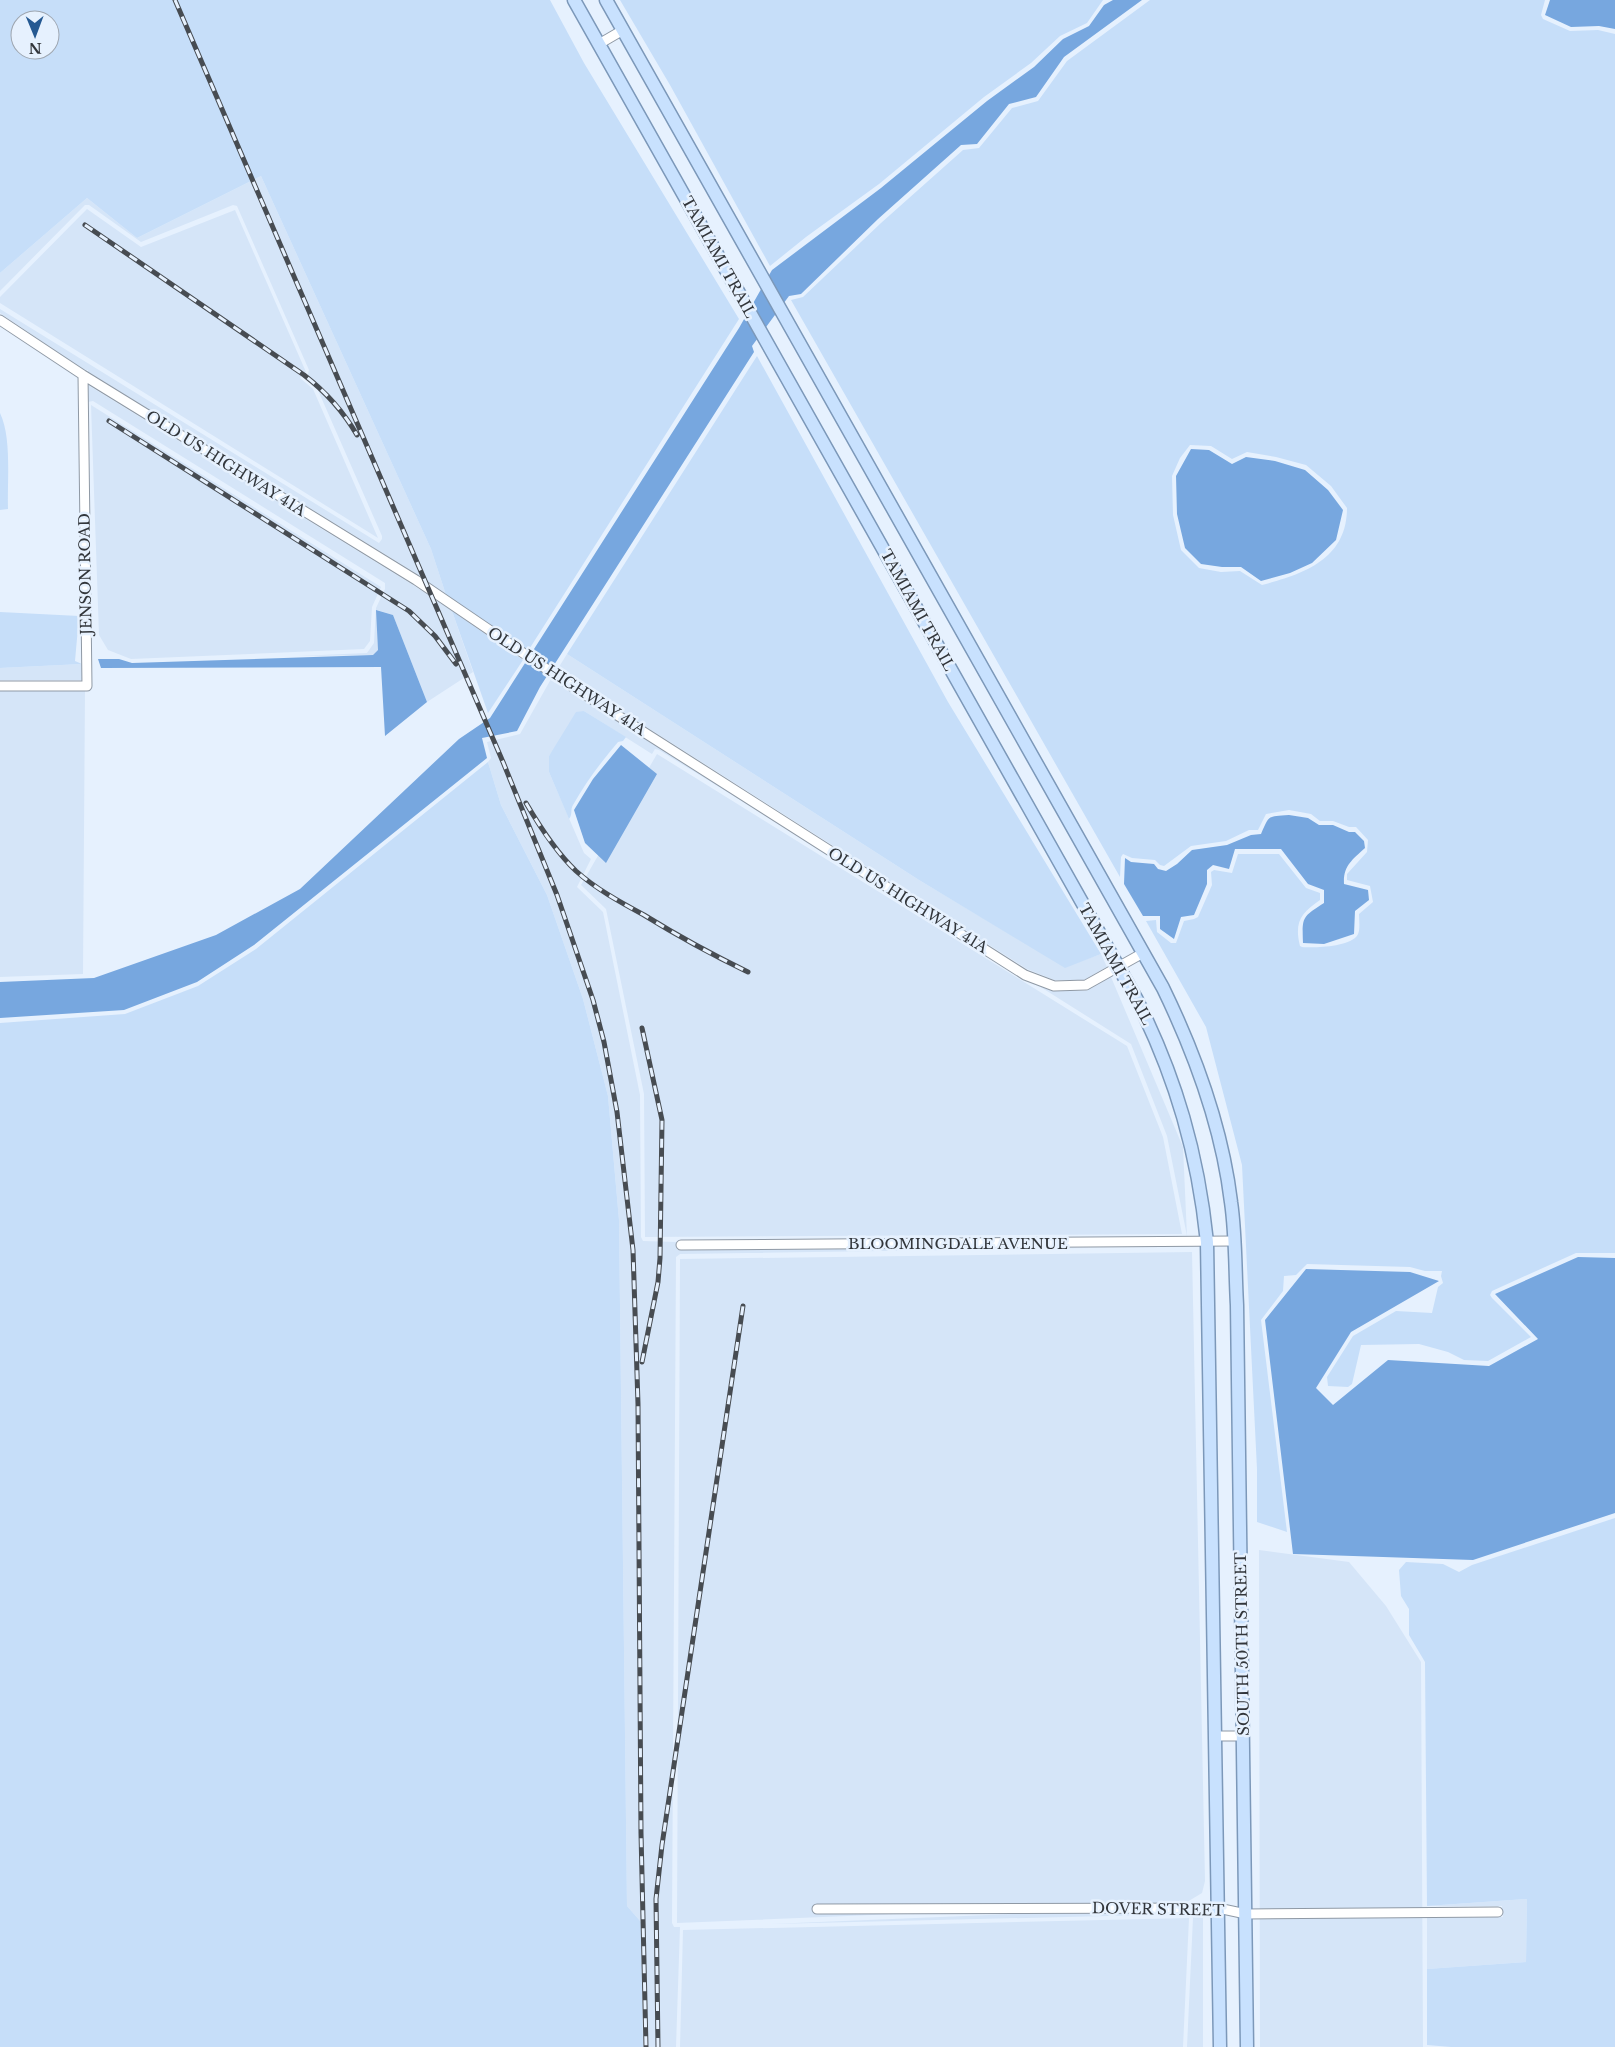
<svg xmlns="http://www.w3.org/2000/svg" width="1615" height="2047" font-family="'Libre Baskerville',serif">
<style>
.built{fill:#d5e5f8}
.green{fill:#c6def9;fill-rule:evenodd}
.water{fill:#77a7df}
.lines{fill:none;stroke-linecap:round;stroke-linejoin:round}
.street-casing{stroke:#8f99a5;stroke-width:11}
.primary-casing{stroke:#7c98b9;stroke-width:15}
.street{stroke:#fff;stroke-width:9}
.primary{stroke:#c8e1fe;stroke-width:12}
.rail-casing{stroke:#474c52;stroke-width:5}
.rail{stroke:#e6f1fe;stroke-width:3;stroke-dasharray:9;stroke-linecap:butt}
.labels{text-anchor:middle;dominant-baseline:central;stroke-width:5;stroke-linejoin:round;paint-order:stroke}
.street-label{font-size:15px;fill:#32363b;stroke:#e6f1fe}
</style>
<rect width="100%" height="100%" fill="#e6f1fe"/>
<!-- built -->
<path class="built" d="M261,176L431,549L446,595L414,572L88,372V370H84L0,313V309L379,543L382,539V536L317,388L307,378L309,370L237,206L233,205L141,242L89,205H85L0,291V273L87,198L137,238Z
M87,209L141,247L235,210L306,372L300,378L313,389L378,538L0,303V297Z
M88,385L413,585L452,611L473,672L427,702L393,615L377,610L378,650L374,655L298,656L367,653L374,643L376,608L385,589V583L93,401L88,402Z
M91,405L381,587L372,607L370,641L364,649L131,659L108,650L99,635Z
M567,654L919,880L1065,967L1101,954L1107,967L1084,980H1054L1027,969L557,670Z
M82,664V680H0V668Z
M551,679L776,822L659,750L655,749L652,754L584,711L549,756V772L584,853L591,859L577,887L603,912L640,1095L641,1237L643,1241L676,1242L677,1250L1092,1248L680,1254L676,1257L672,1923L674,1927H680L676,2047H643L641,1922L627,1906L619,1220L608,1096L583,999L547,895L501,805L488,762L491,758L487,742L520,734Z
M0,691H85L83,974L0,977Z
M657,754L1127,1046L1163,1137L1182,1234L645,1237L644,1094L606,909L581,885Z
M1111,977L1183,1147L1187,1236L1167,1136L1131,1044L1039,986L1052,991H1086Z
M1192,1252L1205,1881L1202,1893L1187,1902L677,1923L680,1259Z
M1259,1550L1349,1562L1386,1606L1421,1662L1423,2047H1260Z
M1527,1899L1526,1962L1427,1969V1918L1503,1917L1502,1906H1427Z
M1203,1913V2047H1187L1193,1918L1190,1914L771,1924L1013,1914Z
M1189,1918L1183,2047H680L683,1930Z"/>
<!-- green -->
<path class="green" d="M0,0H550L584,63L739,319L528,651L446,595L431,549L261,176L137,238L87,198L0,273ZM20,20H50V50H20Z
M620,0H1103L1087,23L1060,36L1031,63L984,97L879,184L806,237L770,266L670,85Z
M1150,0H1545L1541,15L1543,19L1570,31L1598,30L1615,34V1253H1576L1492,1291L1490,1295L1492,1298L1531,1337L1488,1361L1464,1360L1448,1352L1419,1344L1361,1345L1352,1384L1348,1387L1328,1386L1327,1377L1353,1336L1396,1311L1432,1313L1438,1287L1443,1283L1441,1276L1442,1271H1425L1410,1267L1307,1264L1296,1275L1284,1276L1283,1291L1261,1320L1287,1532L1257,1522V1469L1242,1165L1206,1027L1146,921L1156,920L1157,932L1171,943H1176L1184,921L1194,919L1198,917L1212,885L1211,872L1214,870L1232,873L1238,854H1279L1306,888L1320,893V900C1301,913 1294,922 1300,946L1302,947C1315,948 1346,947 1356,937C1361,933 1359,920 1359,914L1373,902L1370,886L1347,880V874L1367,852L1368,840L1356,827H1349L1333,821H1320L1311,814L1289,810L1266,814L1258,830H1249L1226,841L1191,846L1164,866L1160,865L1155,860L1132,858L1123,854L1121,857L1120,877L791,300L803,297L881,223L963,150L979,148L1012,108L1038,101L1067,61ZM1190,445L1211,446L1232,459L1247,452L1276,457L1306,465L1331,486L1347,508C1347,559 1304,574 1262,585L1240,571L1221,572L1199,568L1181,550L1173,515L1172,476L1180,458Z
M757,356L948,702L1101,954L1065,968L919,880L567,654Z
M0,413C12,438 7,481 8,509L0,510Z
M452,611L523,660L488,713Z
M0,612L79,616L75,661L82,664L0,668Z
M584,711L626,737L623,741L618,742C601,762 586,782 573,805C570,810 573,814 569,819L549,772V756L576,712Z
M488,762L501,805L547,895L583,999L608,1096L619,1220L627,1906L641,1922L643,2047H0V1023L125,1014L198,986L256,949Z
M1615,1518V2047H1451L1427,2045V1969L1526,1962L1527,1899L1427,1906L1425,1662L1409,1635V1609L1401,1596L1399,1570L1406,1562L1443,1564L1459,1572L1472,1565Z"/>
<!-- water -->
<path class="water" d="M1113,0H1142L1064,57L1036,97L1009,104L977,144L961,145L878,219L801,294L789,296L752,346L754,352L540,687L517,731L482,738L487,758L254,945L197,982L124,1010L0,1018V982L94,978L216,935L300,889L459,739L490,718L739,328L772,270L881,188L987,101L1034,67L1063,39L1089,26L1104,5Z
M1550,0H1615V29L1599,26L1571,27L1545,15Z
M1191,449L1209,450L1232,464L1246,457L1275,461L1305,470L1328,490L1343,510L1336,540L1312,563L1290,573L1261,581L1241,567H1222L1201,564L1185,548L1177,514L1176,476Z
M376,610L393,615L427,702L385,736L381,667L101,668L98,659H119L132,663L373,655L378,650Z
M621,745L657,774L606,863L585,843L574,810L593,779Z
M1289,815L1308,818L1319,825H1333L1349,832H1355L1364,841L1365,848C1352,860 1343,866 1344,884L1368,890L1369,900L1355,911L1354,934L1324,944L1303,943C1302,917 1302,917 1324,903V890L1308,884L1281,849H1235L1229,869L1213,865L1207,870V884L1194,915L1181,917L1174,939L1160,929V916H1143L1124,884L1125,858L1131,862L1154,864L1158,869L1166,871L1177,864L1192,850L1227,845L1251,835L1261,834C1270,814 1267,817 1289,815Z
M1578,1257L1615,1258V1513L1473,1560L1293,1554L1265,1320L1306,1269L1410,1272L1439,1281L1351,1332L1316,1388L1333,1405L1388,1360L1489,1366L1538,1339L1495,1294Z"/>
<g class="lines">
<defs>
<path id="street" d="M599,44L623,30
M0,320L83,375L416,580L573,687L1025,975L1054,986L1086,985L1143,953
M0,686H87L83,375
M681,1245L1234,1241
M1215,1736H1243
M817,1909L1218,1908L1246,1914L1498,1912"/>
<path id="primary" d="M574,0L1137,1000C1176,1078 1198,1154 1207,1242L1220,2047
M606,0L1163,988C1196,1056 1222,1127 1231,1202C1236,1236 1235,1271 1237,1305L1247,2047"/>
</defs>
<!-- street casing -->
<use href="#street" class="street-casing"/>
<!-- primary casing -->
<use href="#primary" class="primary-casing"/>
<!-- street -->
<use href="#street" class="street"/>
<!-- primary -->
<use href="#primary" class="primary"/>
<defs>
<path id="rail" d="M175,0L503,762L557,895L593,1000L604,1042L617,1112L633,1250L638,1404L641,1833L646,2047
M85,225L304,375C326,392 343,411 357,435
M109,421L409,611L435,636L456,664
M526,803C540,827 556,852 576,871C596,889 620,902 644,915C678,936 713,955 748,972
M642,1362L658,1282L660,1258L662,1120L642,1028
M658,2047L656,1899L662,1845L743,1306"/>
</defs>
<!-- rail casing -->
<use href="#rail" class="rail-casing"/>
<!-- rail -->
<use href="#rail" class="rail"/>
</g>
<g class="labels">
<!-- street labels -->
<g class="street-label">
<text transform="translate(719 257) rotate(61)">TAMIAMI TRAIL</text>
<text transform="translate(226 463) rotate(32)">OLD US HIGHWAY 41A</text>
<text transform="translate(85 574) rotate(-91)">JENSON ROAD</text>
<text transform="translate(918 610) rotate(61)">TAMIAMI TRAIL</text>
<text transform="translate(567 681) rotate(33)">OLD US HIGHWAY 41A</text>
<text transform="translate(908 900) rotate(32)">OLD US HIGHWAY 41A</text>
<text transform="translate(1116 964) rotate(61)">TAMIAMI TRAIL</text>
<text x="958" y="1243">BLOOMINGDALE AVENUE</text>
<text transform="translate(1242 1644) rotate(-91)">SOUTH 50TH STREET</text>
<text transform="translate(1158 1909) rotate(1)">DOVER STREET</text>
</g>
</g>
<!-- north arrow -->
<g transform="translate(35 35) rotate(179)"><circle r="24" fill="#e6f1fe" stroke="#9ea6b0"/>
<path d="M0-4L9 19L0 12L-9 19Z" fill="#255992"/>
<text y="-8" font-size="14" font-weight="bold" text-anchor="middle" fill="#32363b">N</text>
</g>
</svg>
